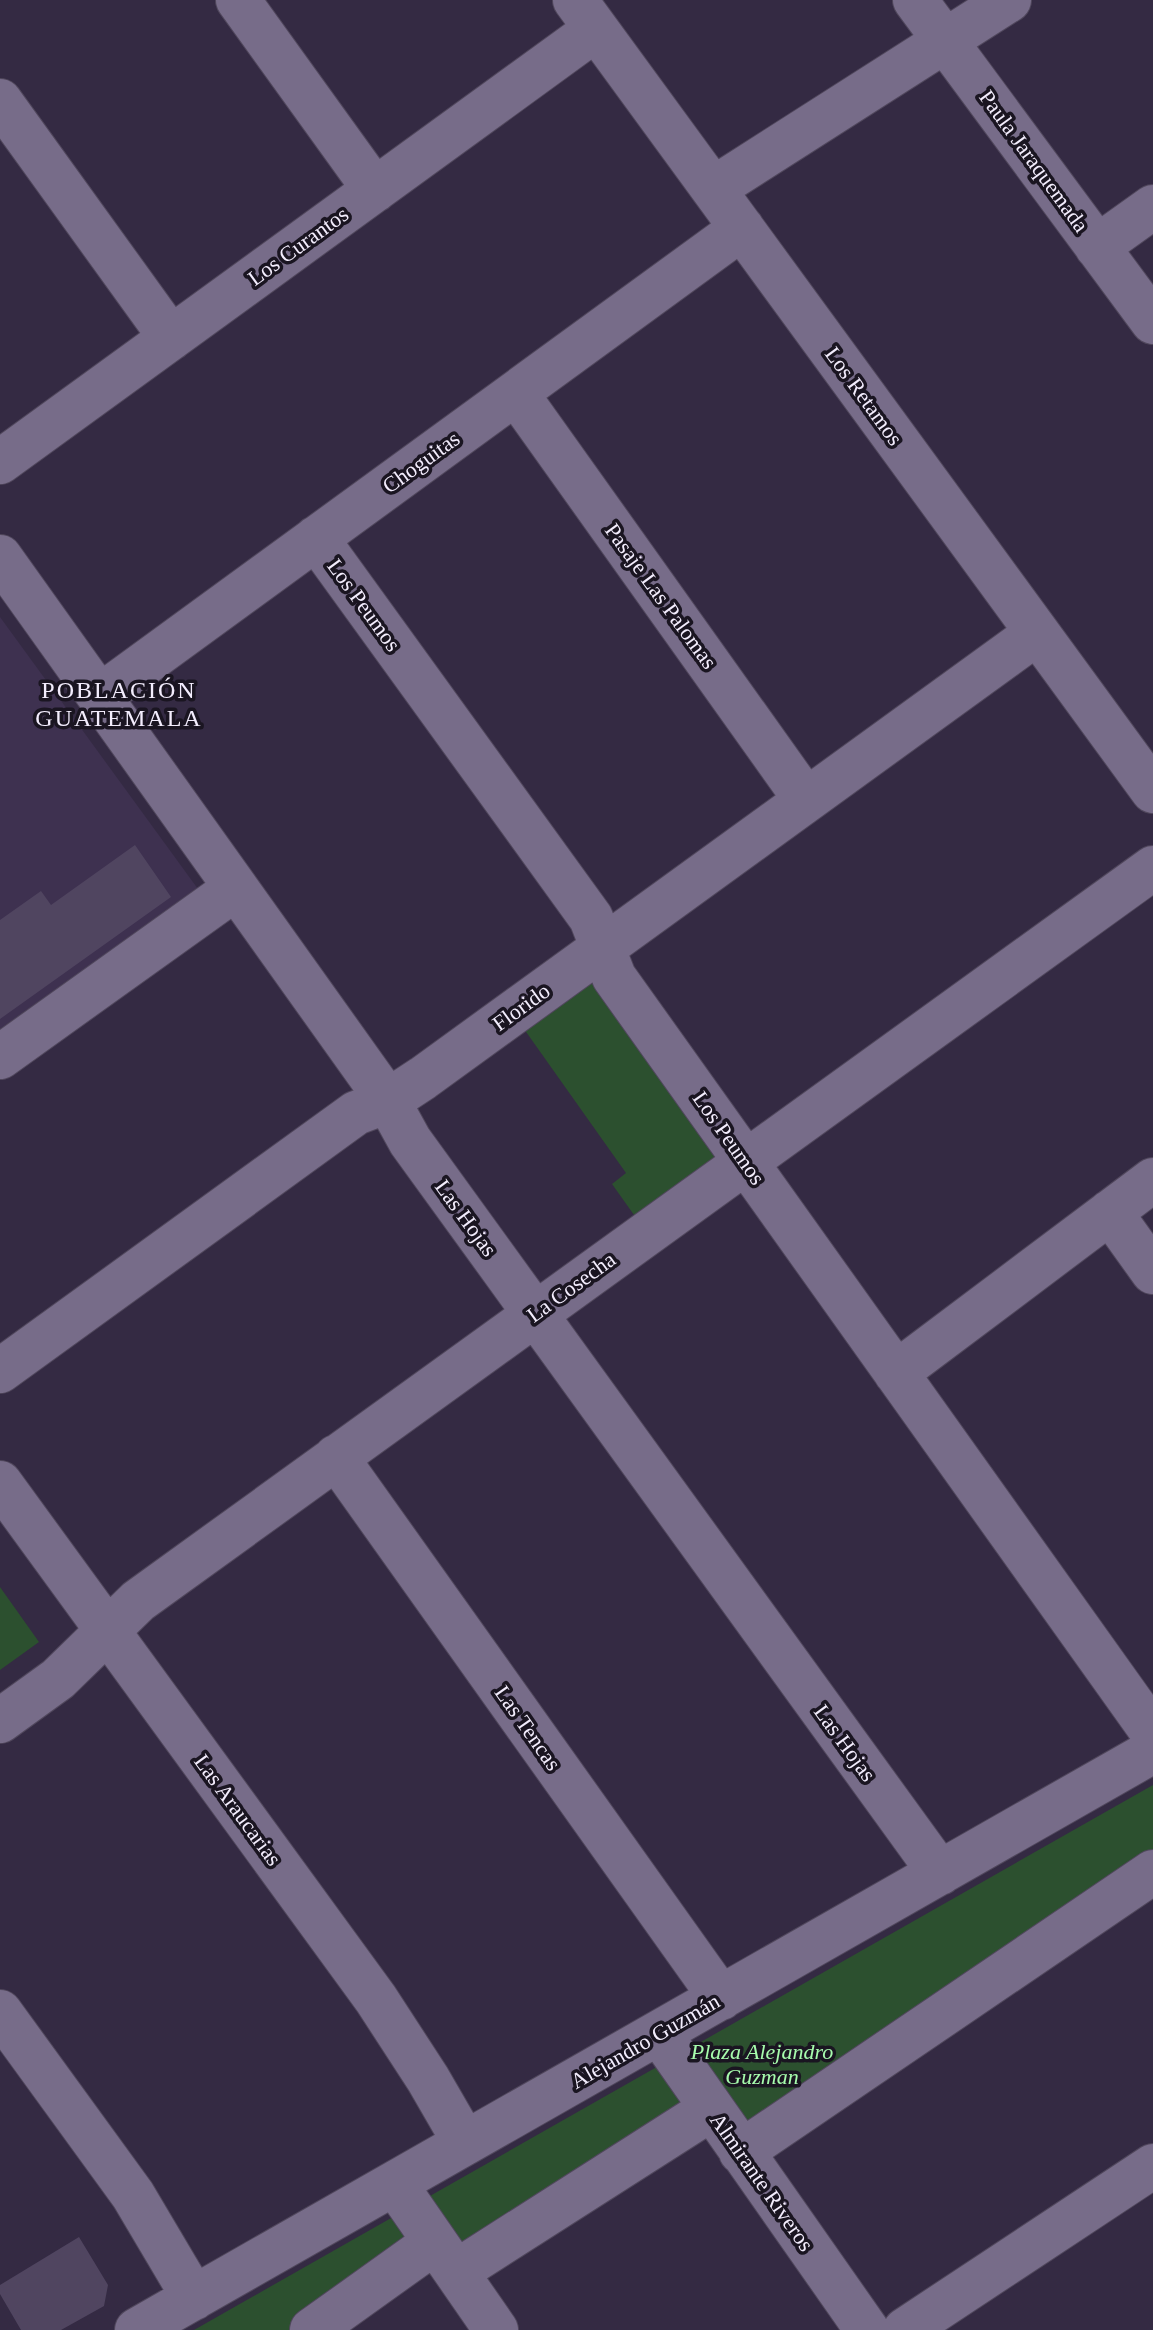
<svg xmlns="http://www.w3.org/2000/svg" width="1153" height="2330" font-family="'Times New Roman',serif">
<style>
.built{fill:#3e3150}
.green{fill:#2c502f}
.building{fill:#504560}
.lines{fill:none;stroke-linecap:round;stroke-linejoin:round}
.minor-casing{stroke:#50475c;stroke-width:46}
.minor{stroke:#776c89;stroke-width:44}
.labels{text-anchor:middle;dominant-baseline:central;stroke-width:7;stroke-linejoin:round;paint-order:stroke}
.street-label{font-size:22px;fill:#f3edfd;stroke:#1a1521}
.park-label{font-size:22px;font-style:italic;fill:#a7fcad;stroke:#1a1521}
.neighbourhood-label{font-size:24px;letter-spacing:2px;fill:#f3edfd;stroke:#1a1521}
</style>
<rect width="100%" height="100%" fill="#342a43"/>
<!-- built -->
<path class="built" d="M0,617L198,889L0,1029Z"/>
<!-- green -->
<path class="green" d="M594,979L724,1161L639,1222L612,1184L626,1173L524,1029Z
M0,1587L39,1642L0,1670Z
M1153,1785V1858L747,2134L722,2094L456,2262L435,2231L303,2330H194Z"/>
<!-- building -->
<path class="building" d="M135,845L171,897L0,1019V920L41,891L51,905Z
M79,2237L108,2285L104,2306L61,2330H21L0,2294V2285Z"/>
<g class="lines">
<defs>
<path id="minor" d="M238,0L375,190
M575,0L1153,791
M915,0L1153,322
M0,101L171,338
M713,189L1009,0
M1097,247L1153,207
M516,393L806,800
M0,462L596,29
M316,538L591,918L614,977L1153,1733
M0,557L388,1101L410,1141L940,1873
M100,696L742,228
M0,1057L236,888
M1110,1212L1153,1272
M0,1371L356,1113L388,1101L423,1078L1037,633
M896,1373L1153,1180
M336,1457L721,1998
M0,1483L376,1999L428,2079L465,2143
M0,1721L58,1679L138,1601L1153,868
M0,2012L133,2195L194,2298
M659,2033L867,2330
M741,2152L1153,1872
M395,2184L496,2330
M456,2272L711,2109
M137,2330L1153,1751
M312,2330L435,2242
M905,2330L1153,2166"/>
</defs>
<!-- minor casing -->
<use href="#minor" class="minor-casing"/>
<!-- minor -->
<use href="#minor" class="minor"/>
</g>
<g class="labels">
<!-- street labels -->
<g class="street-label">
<text transform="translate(1034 161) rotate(54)">Paula Jaraquemada</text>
<text transform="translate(298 246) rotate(-36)">Los Curantos</text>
<text transform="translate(864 396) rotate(54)">Los Retamos</text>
<text transform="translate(421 462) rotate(-36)">Choguitas</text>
<text transform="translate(661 596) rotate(54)">Pasaje Las Palomas</text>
<text transform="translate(364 605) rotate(54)">Los Peumos</text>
<text transform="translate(521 1007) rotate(-36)">Florido</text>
<text transform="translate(729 1138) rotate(55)">Los Peumos</text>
<text transform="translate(466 1218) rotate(54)">Las Hojas</text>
<text transform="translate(571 1287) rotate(-36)">La Cosecha</text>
<text transform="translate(528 1728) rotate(55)">Las Tencas</text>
<text transform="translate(845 1743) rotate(54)">Las Hojas</text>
<text transform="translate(238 1810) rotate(54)">Las Araucarias</text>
<text transform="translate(645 2041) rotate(-30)">Alejandro Guzmán</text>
<text transform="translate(762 2182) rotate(55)">Almirante Riveros</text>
</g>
<!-- park labels -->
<g class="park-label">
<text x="762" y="2051">Plaza Alejandro<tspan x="762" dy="25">Guzman</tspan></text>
</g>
<!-- neighbourhood labels -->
<g class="neighbourhood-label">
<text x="119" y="690">POBLACIÓN<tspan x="119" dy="28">GUATEMALA</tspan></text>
</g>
</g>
</svg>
